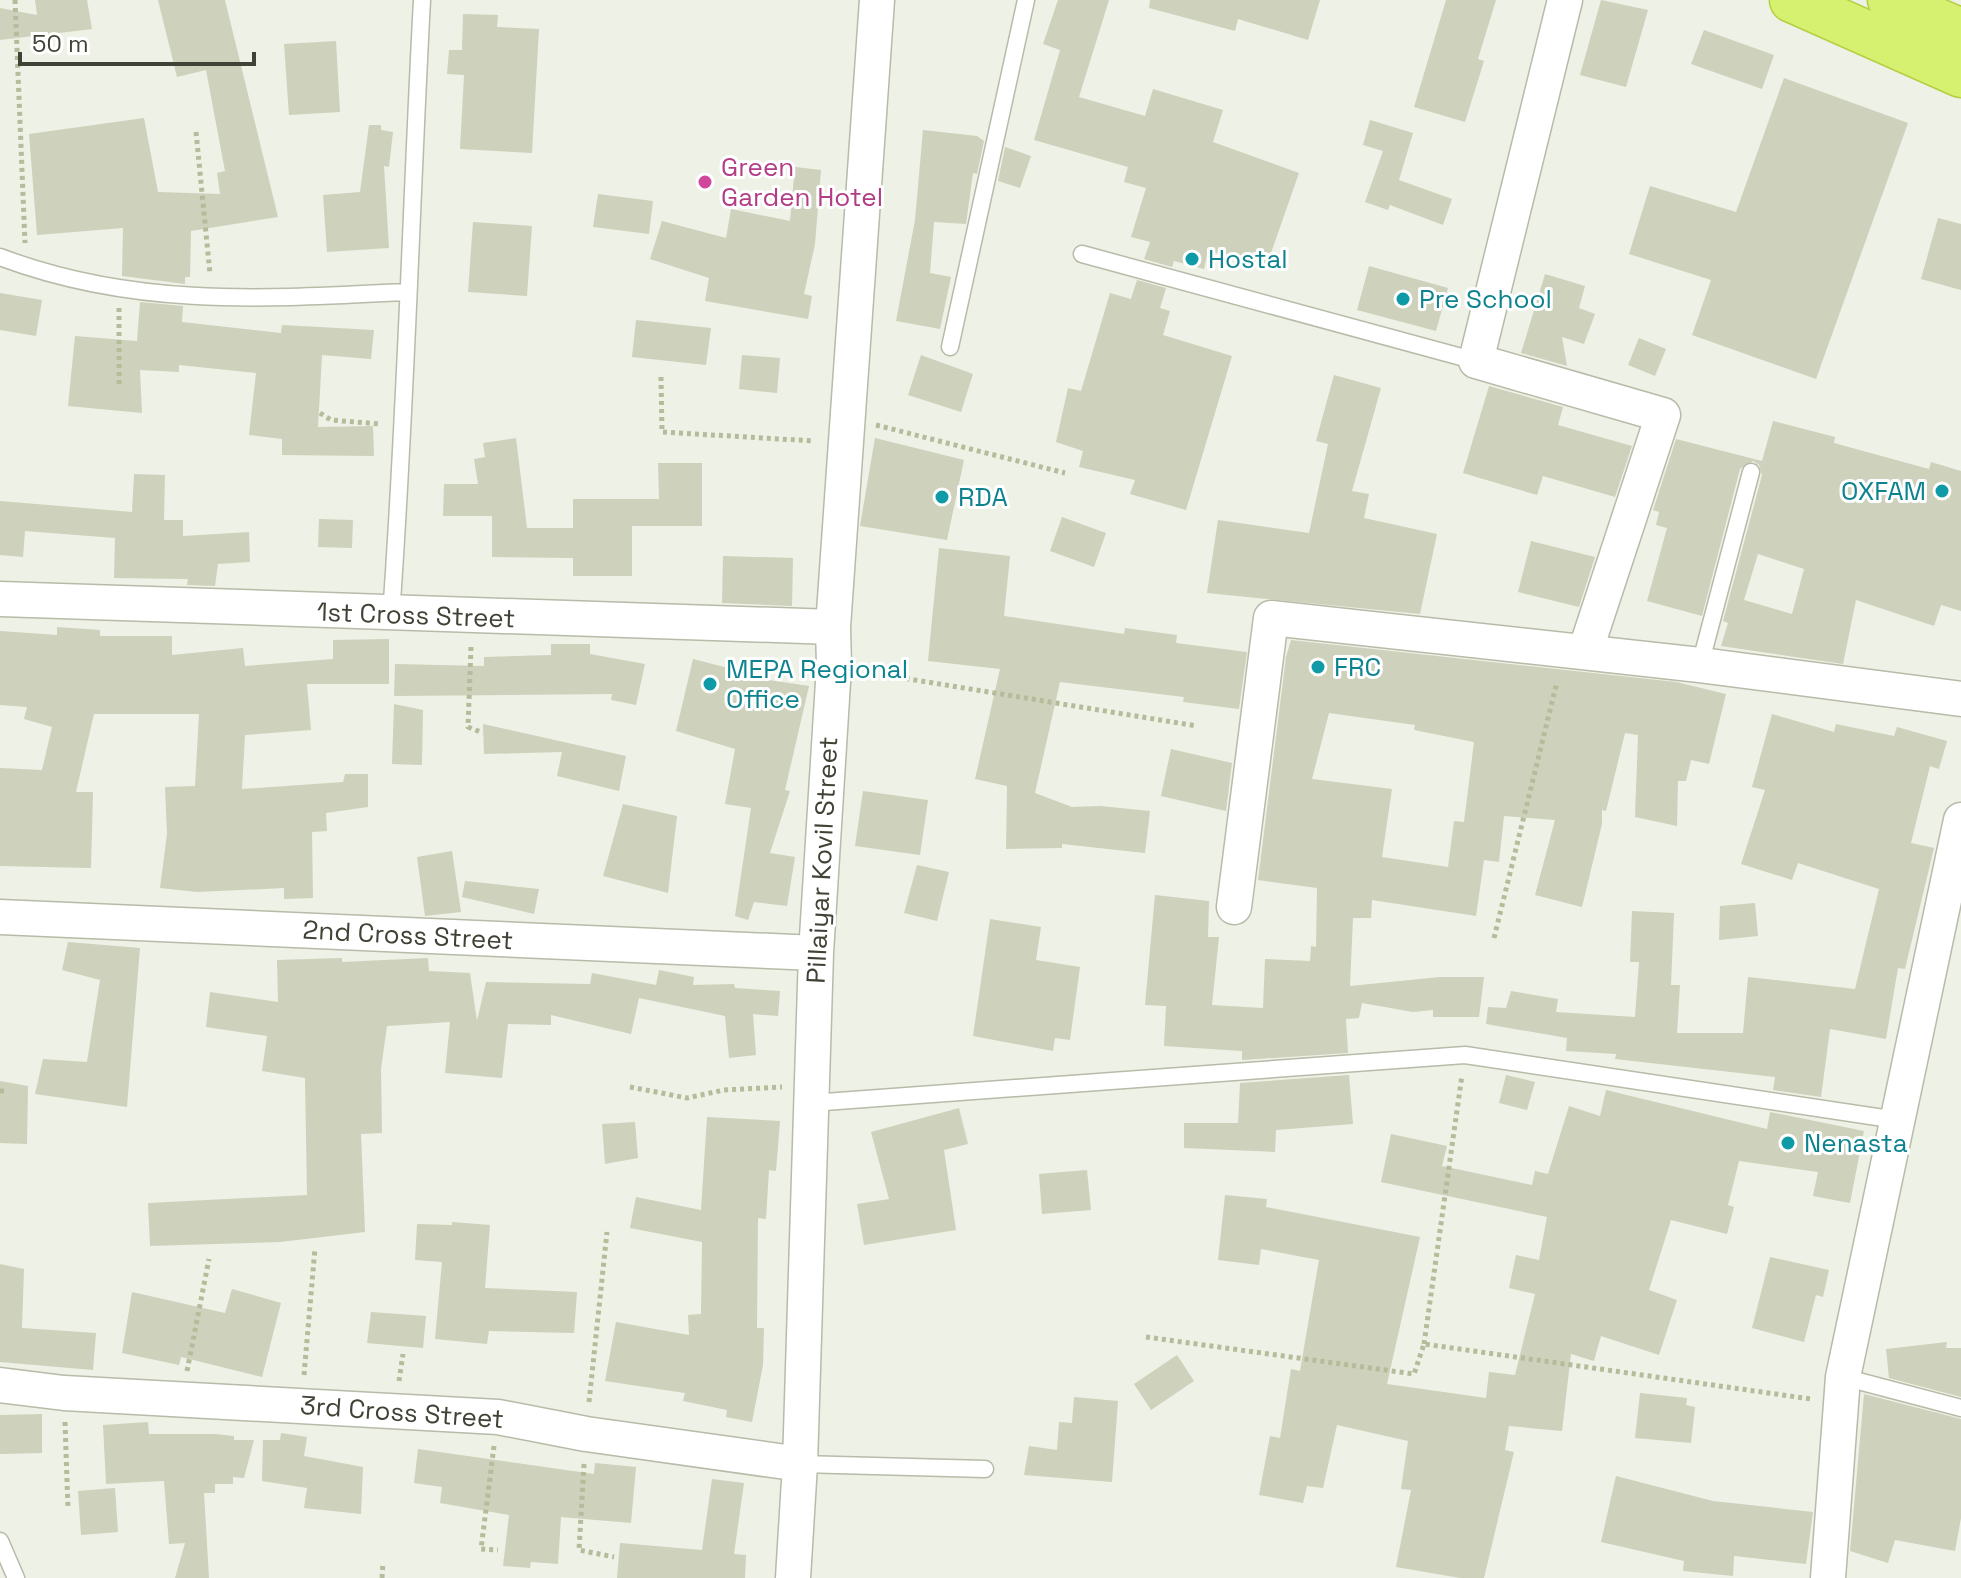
<svg xmlns="http://www.w3.org/2000/svg" width="1961" height="1578" font-family="'Space Grotesk',sans-serif">
<style>
.building{fill:#ced1bb;fill-rule:evenodd}
.lines{fill:none;stroke-linecap:round;stroke-linejoin:round}
.lane-casing{stroke:#b7bba8;stroke-width:19}
.street-casing{stroke:#b7bba8;stroke-width:37}
.highway-casing{stroke:#b6ce41;stroke-width:47}
.path{stroke:#b5bc9b;stroke-width:5;stroke-dasharray:4 4;stroke-linecap:butt}
.lane{stroke:#fff;stroke-width:16}
.street{stroke:#fff;stroke-width:34}
.highway{stroke:#d6f070;stroke-width:44}
.hotel-dot{fill:#d1479c;stroke:#fff;stroke-width:3}
.culture-dot{fill:#0f9aa8;stroke:#fff;stroke-width:3}
.labels{text-anchor:middle;dominant-baseline:central;stroke-width:6;stroke-linejoin:round;paint-order:stroke}
.hotel-label{font-size:26px;fill:#b23c85;stroke:#fff;text-anchor:start}
.culture-label{font-size:26px;fill:#0d838f;stroke:#fff;text-anchor:start}
.street-label{font-size:26px;fill:#404235;stroke:#fff}
</style>
<rect width="100%" height="100%" fill="#eef1e5"/>
<!-- building -->
<path class="building" d="M35,0H87L92,29L0,40V8L37,15Z
M158,0H225L278,217L191,231L190,277H185V284L122,276L123,228L37,235L29,134L144,118L158,192L220,194L217,173L225,171L206,70L177,77Z
M1058,0H1109L1079,97L1145,116L1153,89L1223,110L1213,142L1299,173L1265,270L1208,250L1204,269L1174,261L1172,267L1144,259L1150,242L1131,237L1146,188L1124,182L1128,167L1034,140L1060,50L1043,44Z
M1150,0H1320L1308,40L1238,19L1235,31L1149,8Z
M1446,0H1496L1478,59L1484,61L1465,122L1414,107Z
M1601,0L1648,10L1626,87L1580,75Z
M463,14L498,15L497,27L539,29L532,153L460,149L464,75L447,74L449,50H462Z
M1704,30L1774,55L1762,89L1691,64Z
M336,41L340,112L289,115L284,44Z
M1784,78L1908,123L1816,379L1692,335L1711,280L1629,254L1650,186L1736,212Z
M1370,120L1413,133L1399,180L1452,199L1443,225L1390,205L1388,210L1365,202L1383,151L1363,145Z
M369,125H381V130L393,132L389,167L384,166L389,248L327,252L323,195L360,192Z
M923,130L977,136L984,141L977,174L973,173L966,224L934,222L930,273L951,277L940,329L896,321L915,220Z
M1005,147L1031,156L1020,188L998,181Z
M795,167L821,170L815,244L804,294L812,296L808,319L705,301L709,278L650,259L662,221L726,238L731,209L790,221Z
M598,194L653,201L649,234L593,227Z
M1938,218L1961,224V290L1921,279Z
M473,222L532,226L527,296L468,292Z
M1369,266L1448,288L1436,331L1357,310Z
M1545,274L1585,286L1579,308L1595,314L1584,344L1562,337L1567,366L1521,353Z
M1137,280L1166,288L1160,308L1170,311L1163,335L1232,356L1186,510L1130,494L1135,480L1079,467L1083,451L1056,442L1068,388L1081,391L1110,293L1131,299Z
M0,293L42,300L36,336L0,330Z
M140,302L183,306L182,322L281,333L282,325L374,330L371,359L322,355L318,427L373,426L374,456L282,455V439L249,435L256,373L179,365V372L140,370L142,413L68,406L75,336L137,341Z
M636,320L711,328L706,365L632,357Z
M1639,338L1666,349L1655,376L1628,365Z
M742,355L780,358L777,393L739,389Z
M921,355L973,374L961,412L908,395Z
M1334,375L1381,388L1352,491L1369,494L1364,518L1437,534L1420,614L1207,593L1218,520L1309,533L1328,444L1316,441Z
M1489,386L1563,407L1558,425L1632,446L1615,497L1543,476L1537,495L1463,473Z
M1773,421L1835,437L1834,443L1929,469L1931,462L1961,471V611L1941,605L1934,626L1856,600L1843,664L1721,646L1728,623L1723,621L1762,475L1759,465L1753,461L1740,469L1702,616L1647,601L1667,528L1656,525L1659,512L1653,510L1676,439L1762,461ZM1758,554L1804,569L1792,614L1744,600Z
M516,438L527,528H573V499H659L658,463H702V526H632V576H573V558L492,557V516H443L444,484H478L474,459L485,457L483,443Z
M875,438L964,460L947,540L860,526Z
M134,474L165,475L164,520H183V536L249,532L250,562L218,564L215,586L187,585L188,579L114,578L115,538L25,531L23,557L0,555V501L132,512Z
M1062,517L1106,533L1094,567L1050,551Z
M319,519L353,520L352,548L318,547Z
M1531,541L1595,557L1579,607L1518,592Z
M939,548L1010,556L1004,616L1124,634L1125,628L1177,635L1176,643L1247,652L1239,709L1183,702L1184,697L1060,682L1035,793L1072,807L1100,806L1150,811L1145,853L1062,844V848L1006,849L1007,786L975,779L1000,669L928,661Z
M723,556L793,558L792,606L722,603Z
M57,627L100,630V636H172V655L243,648L245,666L333,659V640L389,639V684H307L311,730L245,735L242,789L343,782L345,774H368V807L326,813L327,831L312,832L313,898L284,899V888L197,892L160,888L167,834L165,787L195,786L199,714H94L76,792H93L91,868L0,866V768L42,770L52,727L24,719L27,707L0,705V631L57,635Z
M1291,640L1676,682L1726,694L1709,764L1691,760L1686,781H1678L1677,826L1635,817L1638,735L1625,733L1606,811L1602,810V824L1582,907L1535,895L1555,820L1504,816L1499,862L1484,860L1476,916L1372,900L1371,918H1353L1350,986L1440,977H1484L1479,1017H1433V1010L1413,1012L1362,1003L1359,1018L1346,1019L1348,1053L1242,1060V1051L1164,1046L1166,1006L1145,1005L1155,895L1209,901L1208,937H1219L1212,1005L1263,1008L1265,959L1310,961L1311,946L1316,947L1317,888L1258,880L1286,657ZM1329,713L1415,725L1414,730L1474,742L1464,822L1454,821L1448,867L1382,857L1392,789L1312,779Z
M551,644H590V654L645,664L636,705L611,700L612,694L394,696L395,664L484,666V657L551,655Z
M693,659L736,670L735,675L809,686L785,790L790,791L770,853L795,857L787,906L754,902L748,920L735,916L751,808L725,804L735,749L676,731Z
M394,704L423,710L422,765L392,764Z
M1772,714L1834,732L1836,724L1894,736L1897,727L1947,741L1939,769L1930,766L1911,843L1934,848L1905,969L1898,968L1886,1039L1830,1029L1821,1097L1773,1090L1775,1077L1615,1059L1616,1054L1566,1051L1567,1038L1486,1024L1488,1007L1506,1008L1511,991L1558,999L1556,1012L1635,1017L1639,962H1630L1632,911L1674,913L1671,985H1680L1677,1033H1743L1748,977L1855,989L1879,889L1798,863L1792,880L1741,864L1765,790L1752,787Z
M483,724L626,756L619,791L557,776L562,752L484,754Z
M1171,749L1232,763L1226,811L1161,796Z
M863,791L928,800L920,855L855,846Z
M623,804L677,816L668,893L603,876Z
M452,851L461,912L425,916L417,857Z
M917,865L949,872L937,921L904,913Z
M465,881L539,889L534,914L462,897Z
M1755,903L1758,936L1719,940L1720,906Z
M990,919L1041,927L1036,960L1080,967L1070,1040L1055,1038L1053,1051L973,1036Z
M68,942L140,948L127,1107L35,1094L43,1059L87,1062L100,980L62,970Z
M342,958V962L428,958L429,971L470,973L477,1021L486,982L590,984L592,973L656,985L659,970L694,977L693,985L734,984L735,988L780,991L778,1016L753,1014L756,1055L729,1058L725,1016L639,998L631,1034L551,1015V1025L508,1024L502,1078L445,1073L450,1022L387,1026L381,1069L382,1133L361,1134L365,1232L280,1242L150,1246L148,1203L307,1195L305,1078L262,1071L267,1036L206,1027L210,992L278,1002L277,960Z
M1349,1075L1353,1124L1276,1130L1275,1152L1184,1148V1123H1238L1240,1083Z
M1506,1075L1535,1082L1527,1110L1499,1103Z
M0,1081L28,1086L27,1144L0,1143Z
M1606,1090L1767,1129L1770,1112L1864,1131L1850,1203L1813,1196L1818,1172L1739,1161L1728,1205L1734,1207L1727,1234L1671,1220L1649,1290L1677,1300L1659,1355L1601,1336L1594,1361L1571,1354L1562,1431L1509,1426L1505,1450L1514,1452L1484,1578H1460L1396,1567L1411,1490L1401,1489L1408,1441L1337,1425L1323,1488L1307,1486L1303,1503L1259,1495L1270,1436L1280,1438L1291,1369L1300,1371L1319,1260L1261,1249L1259,1265L1218,1260L1225,1195L1267,1199L1266,1207L1420,1237L1387,1384L1486,1398L1489,1372L1515,1375L1535,1294L1509,1288L1516,1255L1539,1260L1547,1217L1381,1182L1391,1134L1447,1146L1442,1166L1532,1185L1535,1171L1548,1174L1569,1106L1600,1116Z
M959,1108L968,1144L944,1150L956,1230L864,1245L857,1204L889,1199L871,1132Z
M707,1117L780,1121L776,1171L769,1170L766,1219L758,1218L757,1328H764L763,1365L752,1422L726,1417L727,1410L683,1401L685,1393L605,1381L616,1322L689,1335L688,1315L701,1314L702,1242L630,1228L636,1197L701,1210Z
M635,1122L638,1158L605,1164L602,1124Z
M1087,1170L1091,1210L1042,1214L1039,1174Z
M452,1222L490,1225L485,1288L577,1292L574,1333L489,1331L487,1344L435,1339L442,1262L415,1260L417,1224L452,1225Z
M1770,1257L1829,1270L1823,1297L1816,1295L1804,1342L1752,1328Z
M0,1264L24,1269L22,1328L96,1333L93,1370L0,1362Z
M232,1289L281,1303L262,1377L181,1357L179,1365L122,1353L132,1292L225,1313Z
M371,1312L426,1316L423,1348L367,1343Z
M1947,1342L1946,1348H1961V1397L1889,1378L1886,1349Z
M1177,1355L1194,1381L1151,1410L1134,1384Z
M1640,1393L1687,1398L1686,1405L1695,1407L1691,1443L1635,1438Z
M1864,1394L1961,1419V1518L1955,1551L1895,1540L1888,1563L1850,1551Z
M1074,1397L1118,1401L1112,1482L1024,1475L1029,1446L1057,1450L1059,1422L1072,1423Z
M42,1414V1453L0,1454V1415Z
M148,1422L149,1434H215L234,1436V1440H254L244,1478L233,1477V1484H215V1493H204L209,1578H175L185,1543L169,1544L164,1481L106,1484L103,1425Z
M281,1433L307,1437L304,1456L363,1467L361,1514L304,1508L307,1488L262,1481L263,1440H280Z
M418,1449L594,1474L595,1463L636,1467L631,1523L561,1517L558,1564L531,1562L530,1568L503,1566L509,1515L440,1503L442,1487L414,1483Z
M1616,1476L1713,1501L1813,1512L1806,1564L1734,1556L1733,1576L1683,1571L1684,1561L1601,1542Z
M712,1479L744,1483L734,1554L746,1555L745,1578H617L620,1543L702,1550Z
M115,1488L118,1532L81,1535L78,1491Z"/>
<g class="lines">
<defs>
<path id="lane" d="M1082,254L1476,361
M0,257C135,308 265,299 406,292
M950,347L1026,0
M391,615C406,410 411,205 422,0
M1700,665L1751,472
M811,1103L1465,1055L1897,1120
M1843,1377L1961,1408
M800,1464L985,1469
M0,1541L16,1578"/>
<path id="street" d="M1565,0L1476,361L1663,415L1585,652
M0,599L833,627
M1234,907L1271,618L1700,665L1961,699
M0,917L816,953
M0,1385L64,1393L498,1417L586,1434L800,1464
M793,1578L800,1464L816,953L834,666L833,627L877,0
M1828,1578L1843,1377L1961,820"/>
<path id="highway" d="M1792,0L1961,75
M1890,0L1961,31"/>
</defs>
<!-- lane casing -->
<use href="#lane" class="lane-casing"/>
<!-- street casing -->
<use href="#street" class="street-casing"/>
<!-- highway casing -->
<use href="#highway" class="highway-casing"/>
<!-- path -->
<path class="path" d="M15,0L25,243
M196,132L210,274
M119,308V388
M661,377L662,432L814,441
M320,413L331,420L380,424
M876,425L1065,473
M471,647L468,727L483,733
M866,672L1197,726
M1494,938L1557,682
M630,1087L687,1098L724,1090L782,1087
M0,1091H7
M1146,1337L1414,1374L1424,1344L1811,1399
M1424,1344L1462,1075
M187,1371L209,1259
M304,1375L315,1248
M399,1381L403,1354
M589,1402L607,1232
M65,1422L68,1509
M494,1446L481,1549L498,1550
M584,1464L579,1550L614,1557
M382,1578L383,1563"/>
<!-- lane -->
<use href="#lane" class="lane"/>
<!-- street -->
<use href="#street" class="street"/>
<!-- highway -->
<use href="#highway" class="highway"/>
</g>
<!-- markers -->
<circle class="hotel-dot" cx="705" cy="182" r="8"/>
<g class="culture-dot">
<circle cx="1192" cy="259" r="8"/>
<circle cx="1403" cy="299" r="8"/>
<circle cx="1942" cy="491" r="8"/>
<circle cx="942" cy="497" r="8"/>
<circle cx="1318" cy="667" r="8"/>
<circle cx="710" cy="684" r="8"/>
<circle cx="1788" cy="1143" r="8"/>
</g>
<g class="labels">
<!-- hotel labels -->
<g class="hotel-label">
<text x="721" y="167">Green<tspan x="721" dy="30">Garden Hotel</tspan></text>
</g>
<!-- culture labels -->
<g class="culture-label">
<text x="1208" y="259">Hostal</text>
<text x="1419" y="299">Pre School</text>
<text x="1926" y="491" text-anchor="end">OXFAM</text>
<text x="958" y="497">RDA</text>
<text x="1334" y="667">FRC</text>
<text x="726" y="669">MEPA Regional<tspan x="726" dy="30">Office</tspan></text>
<text x="1804" y="1143">Nenasta</text>
</g>
<!-- street labels -->
<g class="street-label">
<text transform="translate(416 615) rotate(2)">1st Cross Street</text>
<text transform="translate(822 860) rotate(-87)">Pillaiyar Kovil Street</text>
<text transform="translate(408 935) rotate(3)">2nd Cross Street</text>
<text transform="translate(402 1412) rotate(4)">3rd Cross Street</text>
</g>
</g>
<!-- scale -->
<path d="M20 52v12h234v-12" fill="none" stroke="#404235" stroke-width="4"/>
<text x="32" y="52" font-size="24" fill="#404235" stroke="#ffffff" stroke-width="6" paint-order="stroke">50 m</text>
</svg>
